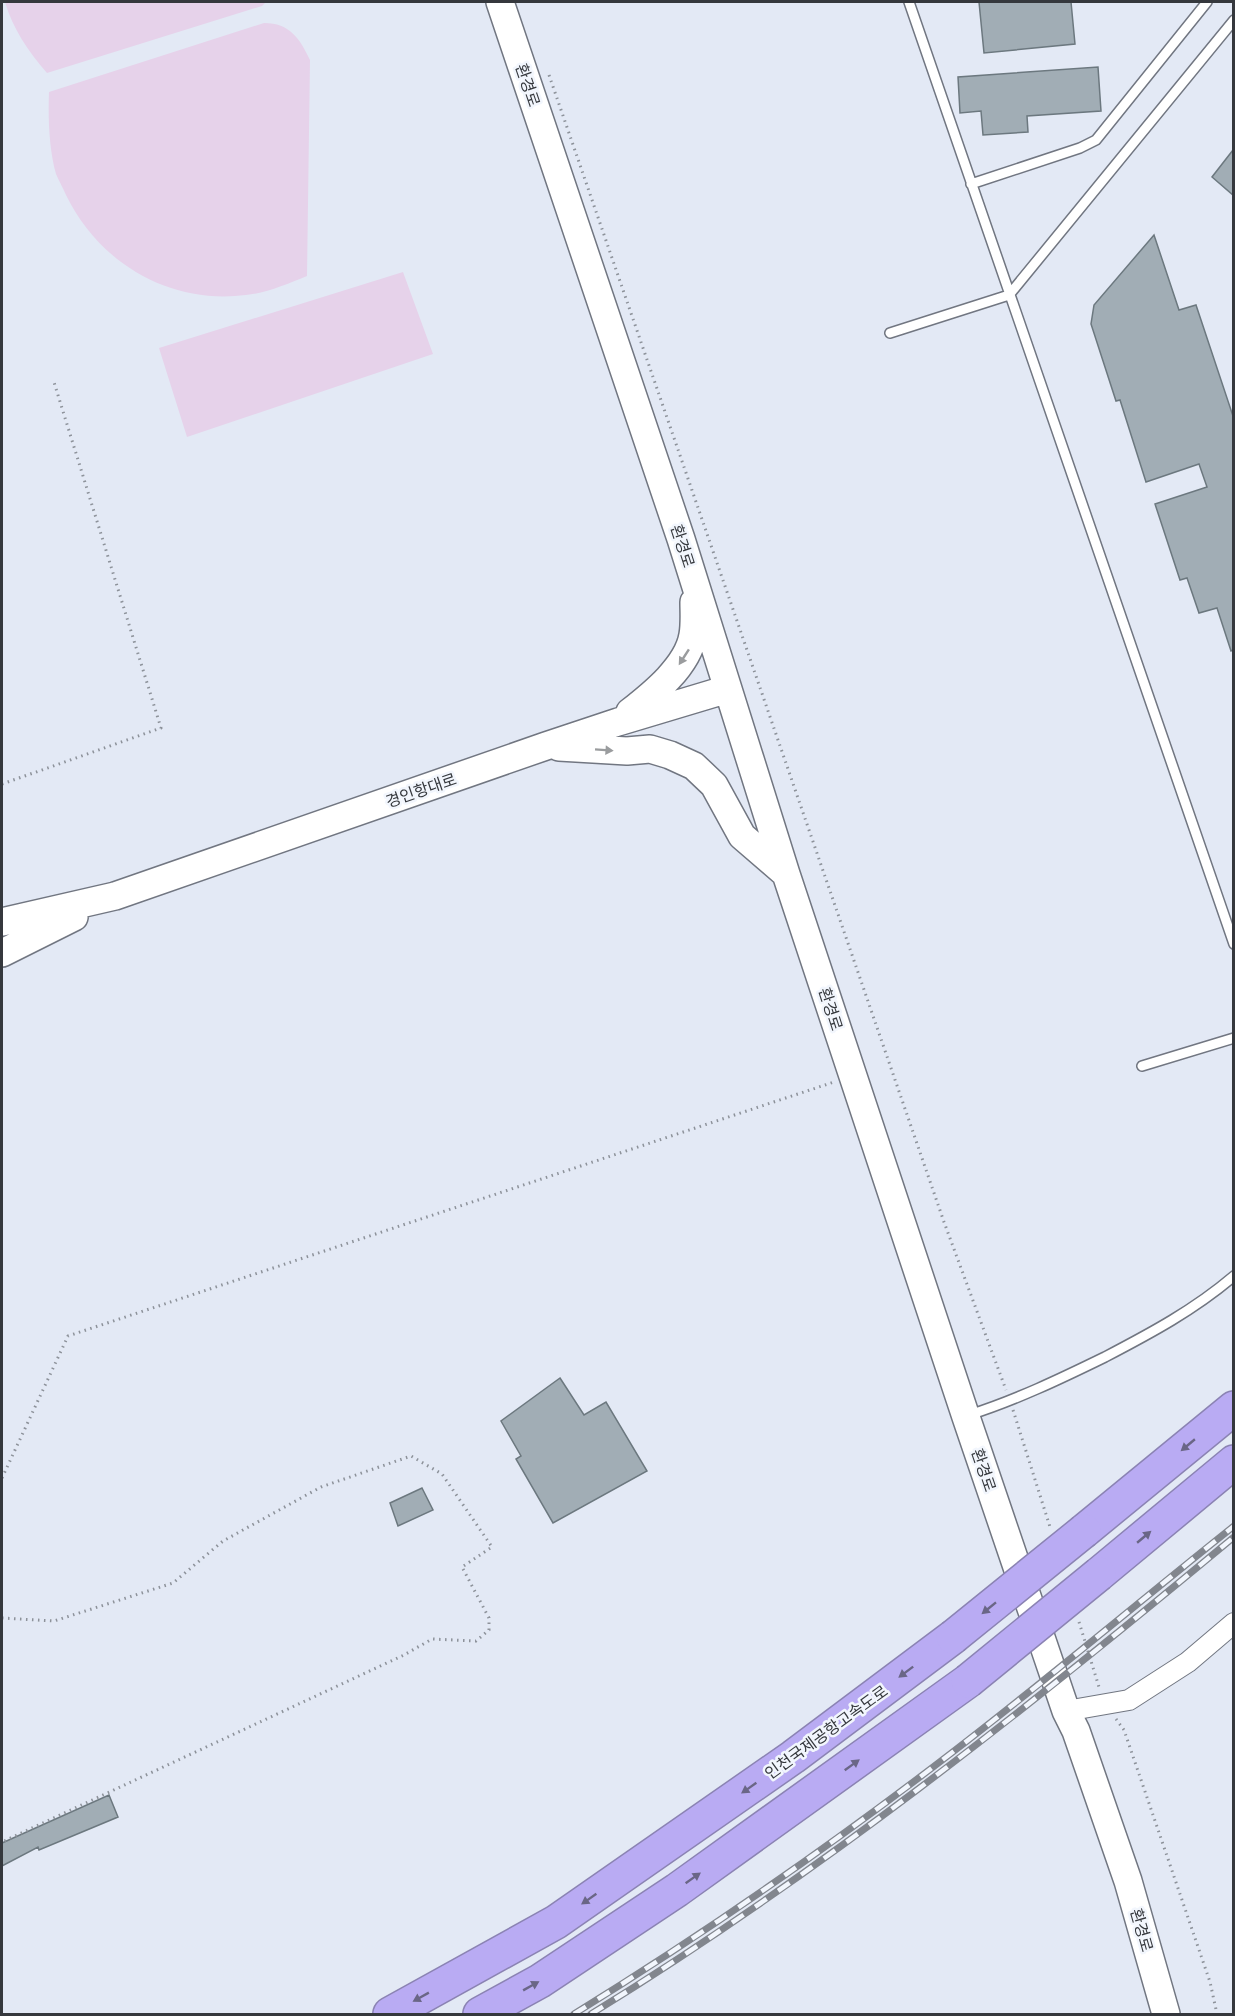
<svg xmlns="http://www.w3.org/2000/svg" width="1235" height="2016" font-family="Mulish,'Noto Sans KR',sans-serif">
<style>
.green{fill:#e6d2ea}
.building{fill:#a1adb5;stroke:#6c787f;stroke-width:1.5}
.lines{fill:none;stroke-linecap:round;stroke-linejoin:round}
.lane-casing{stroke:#717681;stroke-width:12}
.street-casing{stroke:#717681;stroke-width:22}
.secondary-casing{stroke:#717681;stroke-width:30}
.highway-casing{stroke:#8b83b3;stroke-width:36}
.path{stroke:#8d929a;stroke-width:3;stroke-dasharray:1.5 4.5;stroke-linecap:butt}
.lane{stroke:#fff;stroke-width:9}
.street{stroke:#fff;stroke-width:20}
.secondary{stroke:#fff;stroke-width:27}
.highway{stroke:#b9abf3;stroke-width:33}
.rail-casing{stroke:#82868e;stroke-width:7}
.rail{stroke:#f2f6fd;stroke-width:4.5;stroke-dasharray:14;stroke-linecap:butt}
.highway-bridge-casing{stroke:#8b83b3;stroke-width:36;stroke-linecap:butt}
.highway-bridge{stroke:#b9abf3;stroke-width:33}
.oneway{fill:#9a9c9e}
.oneway2{fill:#6a6686}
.labels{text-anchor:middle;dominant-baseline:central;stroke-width:5;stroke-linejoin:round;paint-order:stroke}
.street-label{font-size:16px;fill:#35383d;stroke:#f2f6fd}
</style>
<rect width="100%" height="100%" fill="#e3e9f5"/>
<!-- green -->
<path class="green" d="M5,2H266L262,6L47,73C28,51 13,29 5,2Z
M264,23C290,23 300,39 310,60L307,276C287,284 267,293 246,295C170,305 99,263 66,195C63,188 59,181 56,174C49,149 48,118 49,92Z
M403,272L433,354L187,437L159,348Z"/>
<!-- building -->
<path class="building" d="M979,2H1071L1075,44L984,53Z
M1098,67L1101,111L1027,116L1028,132L983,135L981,111L960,113L958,77Z
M1233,150V195L1212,177Z
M1154,235L1179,310L1196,305L1233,416V650L1231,651L1217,608L1199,613L1187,578L1180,580L1155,504L1207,487L1199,464L1146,482L1120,400L1116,401L1091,324L1094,305Z
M560,1378L584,1415L606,1402L647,1471L553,1523L516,1459L521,1456L501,1421Z
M422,1488L433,1510L398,1526L390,1503Z
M109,1795L118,1817L39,1850L38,1847L2,1866V1843Z"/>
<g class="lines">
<defs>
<path id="lane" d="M909,2L1234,944
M971,184L1080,148L1096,140L1207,2
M890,333L1009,295L1234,20
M1142,1066L1234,1038
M969,1415C1016,1400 1060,1379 1105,1357C1151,1333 1194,1310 1234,1276"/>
<path id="street" d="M1066,1711L1129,1700L1188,1662L1234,1623"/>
<path id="secondary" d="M500,2L681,539L786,874L966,1417L1066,1711L1076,1731L1128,1881L1166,2014
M630,712C653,694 688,666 693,635C695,624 694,612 694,602
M559,747L627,751L650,749L670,755L694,766L714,785L742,836L786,874
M2,922L115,896L546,746L618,722L728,689
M2,953L74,917"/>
<path id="highway" d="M1084,1531L1234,1408
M1099,1574L1234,1462
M390,2014L556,1922L793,1757L953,1637
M480,2014L540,1981L677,1890L968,1681"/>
</defs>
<!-- lane casing -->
<use href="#lane" class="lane-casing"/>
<!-- street casing -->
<use href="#street" class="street-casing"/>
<!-- secondary casing -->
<use href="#secondary" class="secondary-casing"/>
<!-- highway casing -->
<use href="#highway" class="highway-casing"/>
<!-- path -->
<path class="path" d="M549,75L944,1222L1006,1390
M2,784L161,728L53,379
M1013,1410L1050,1527
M2,1478L68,1336L834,1082
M2,1618L54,1621L173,1583L223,1541L321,1487L411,1456L442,1474L492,1547L462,1567L489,1618V1630L476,1641L432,1639L404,1655L2,1842
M1079,1622L1099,1687
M1116,1719L1124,1730L1210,1982L1217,2014"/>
<!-- lane -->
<use href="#lane" class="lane"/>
<!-- street -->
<use href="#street" class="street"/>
<!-- secondary -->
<use href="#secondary" class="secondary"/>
<!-- highway -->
<use href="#highway" class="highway"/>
<defs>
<path id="rail" d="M574,2014C705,1933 832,1845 954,1751C1049,1678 1140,1601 1234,1526
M591,2014C820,1873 1027,1709 1234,1537"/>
</defs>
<!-- rail casing -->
<use href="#rail" class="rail-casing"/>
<!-- rail -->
<use href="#rail" class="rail"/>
<defs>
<path id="highway-bridge" d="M953,1637L1084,1531
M968,1681L1099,1574"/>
</defs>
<!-- highway-bridge casing -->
<use href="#highway-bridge" class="highway-bridge-casing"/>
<!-- highway-bridge -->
<use href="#highway-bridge" class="highway-bridge"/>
</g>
<!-- one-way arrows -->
<defs><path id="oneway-solid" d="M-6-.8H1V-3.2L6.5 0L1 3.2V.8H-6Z" transform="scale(1.5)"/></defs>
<g class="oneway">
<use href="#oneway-solid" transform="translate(684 657) rotate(123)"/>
<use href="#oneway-solid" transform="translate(604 750) rotate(4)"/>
</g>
<g class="oneway2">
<use href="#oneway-solid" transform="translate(1188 1445) rotate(140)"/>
<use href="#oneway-solid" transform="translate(1144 1537) rotate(-40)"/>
<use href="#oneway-solid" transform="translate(989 1608) rotate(141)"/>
<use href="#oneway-solid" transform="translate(906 1672) rotate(143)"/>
<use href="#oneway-solid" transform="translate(852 1765) rotate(-36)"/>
<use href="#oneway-solid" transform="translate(749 1788) rotate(145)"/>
<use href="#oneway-solid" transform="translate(693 1878) rotate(-35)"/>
<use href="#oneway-solid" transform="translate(589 1899) rotate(145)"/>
<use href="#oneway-solid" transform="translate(531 1986) rotate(-29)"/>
<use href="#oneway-solid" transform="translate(421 1997) rotate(151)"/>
</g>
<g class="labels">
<!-- street labels -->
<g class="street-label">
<text transform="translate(528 85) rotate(71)">환경로</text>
<text transform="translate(683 546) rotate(72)">환경로</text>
<text transform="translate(421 790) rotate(-19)">경인항대로</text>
<text transform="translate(831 1009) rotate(72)">환경로</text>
<text transform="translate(984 1470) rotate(71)">환경로</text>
<text transform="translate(826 1732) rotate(-36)">인천국제공항고속도로</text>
<text transform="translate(1142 1930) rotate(74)">환경로</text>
</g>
</g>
<!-- border -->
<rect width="1235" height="2016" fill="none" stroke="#35383d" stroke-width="6"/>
</svg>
